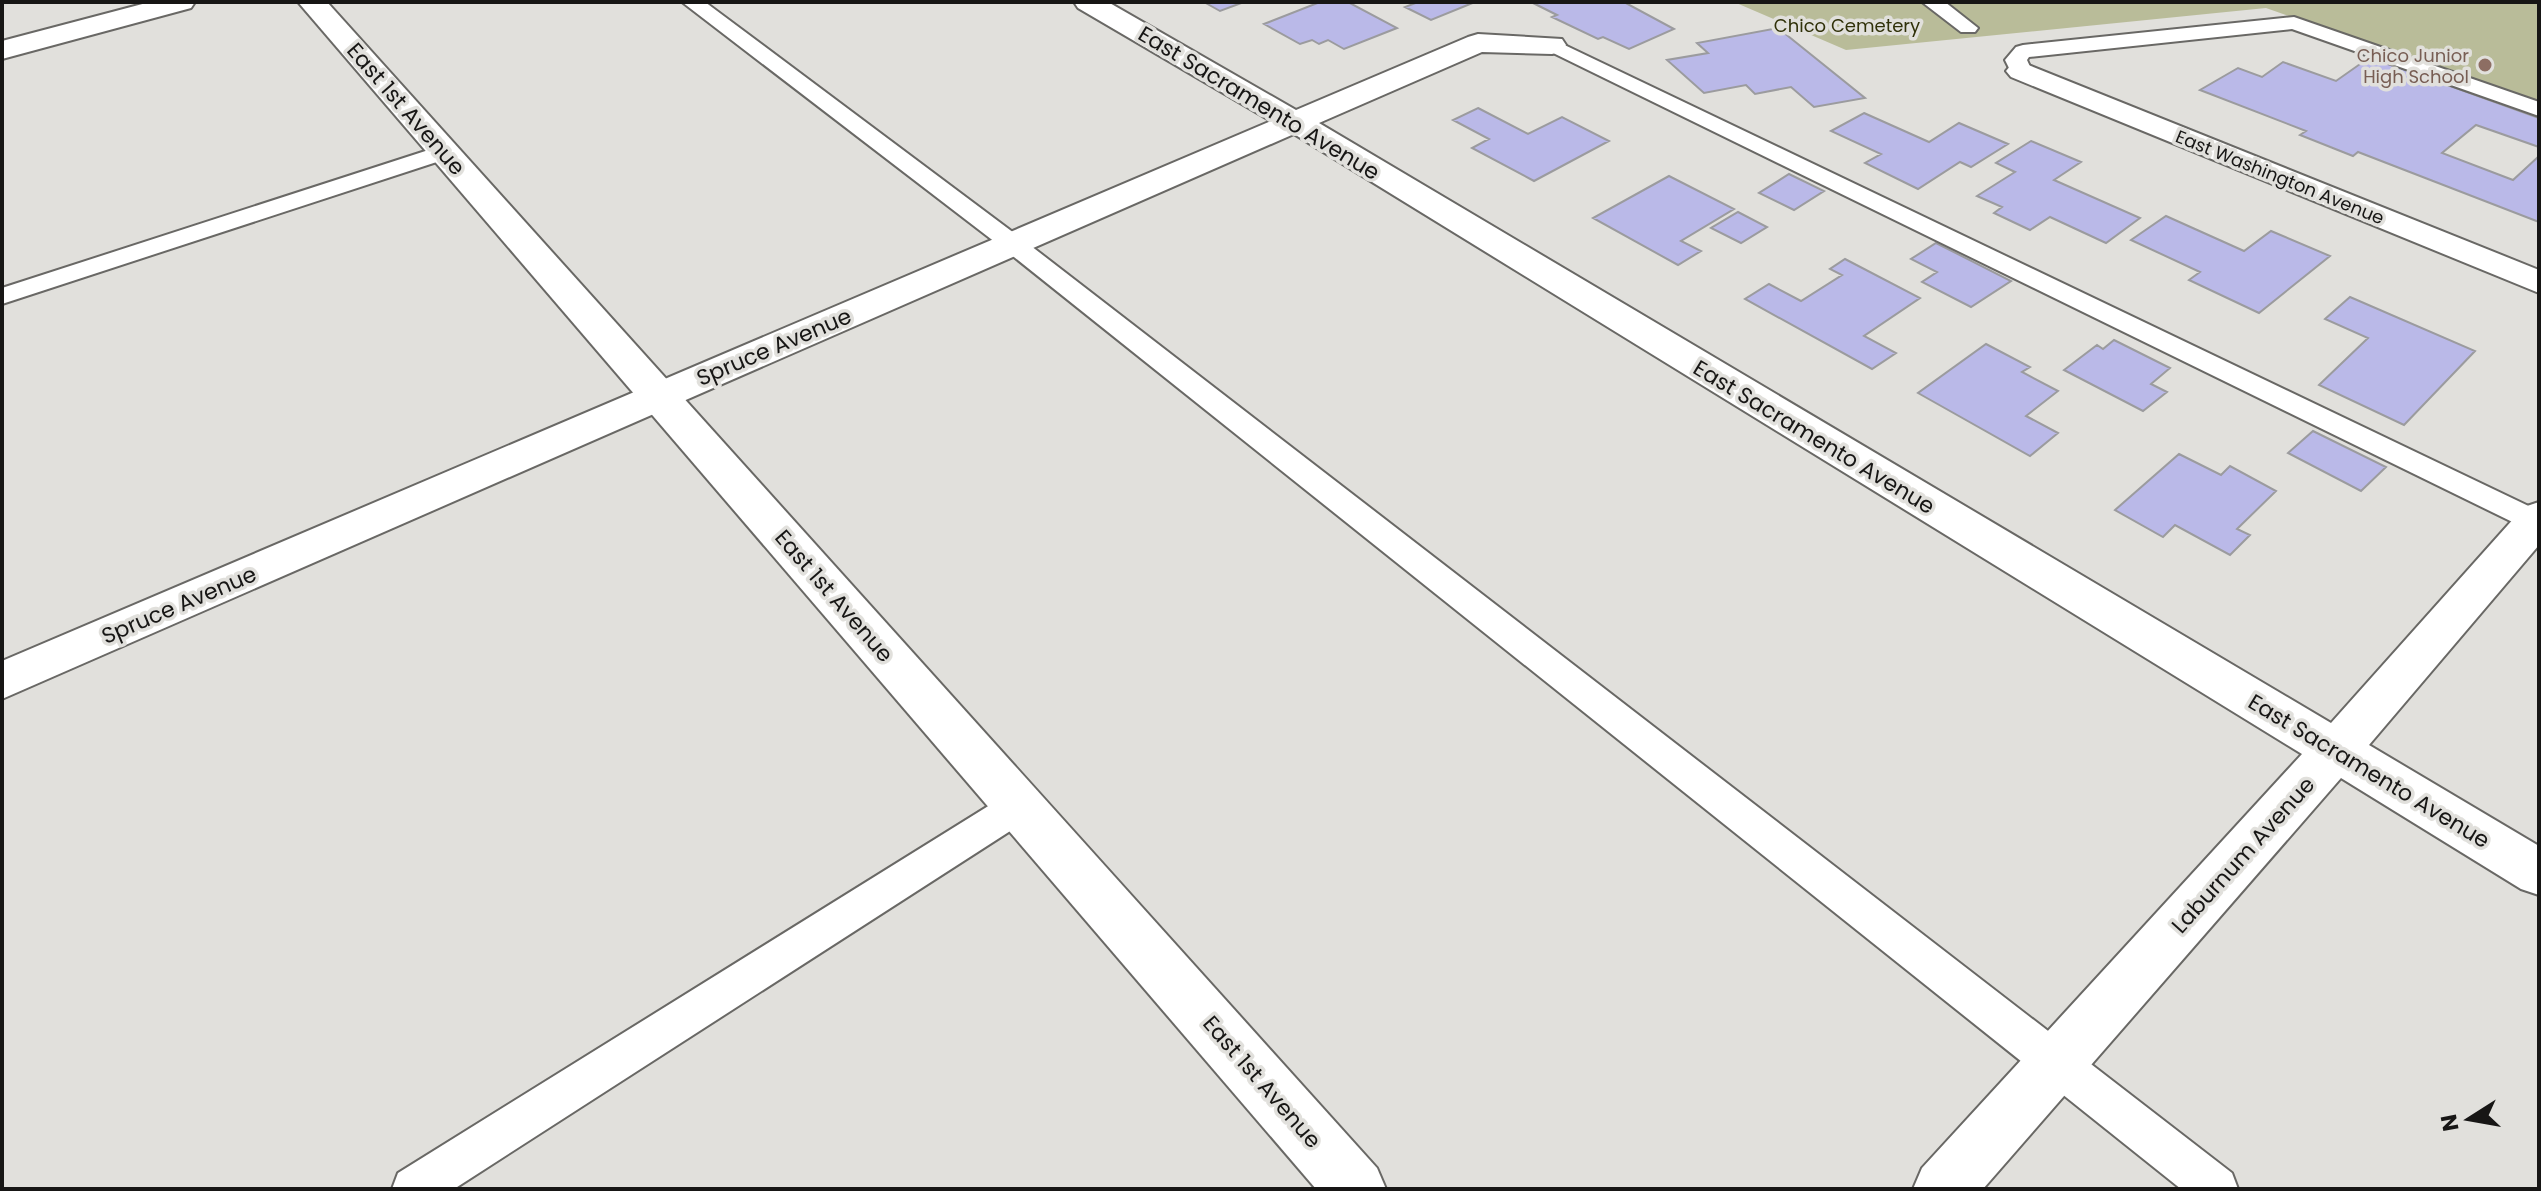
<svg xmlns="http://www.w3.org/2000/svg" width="2541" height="1191" font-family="Poppins,sans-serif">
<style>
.green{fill:#b9bc99}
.building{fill:#bab9e8;stroke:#9b9b9e;stroke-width:2}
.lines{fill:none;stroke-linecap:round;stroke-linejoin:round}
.service-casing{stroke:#696865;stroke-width:4}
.minor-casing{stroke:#696865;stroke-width:4}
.tertiary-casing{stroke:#696865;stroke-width:4}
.service{fill:#fff;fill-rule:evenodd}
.minor{fill:#fff;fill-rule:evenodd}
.tertiary{fill:#fff;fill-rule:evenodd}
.education-dot{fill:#8d6e63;stroke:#e1e0dc;stroke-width:3}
.labels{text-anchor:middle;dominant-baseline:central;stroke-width:7;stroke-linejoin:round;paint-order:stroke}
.far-park-label{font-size:18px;fill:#303109;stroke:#e1e0dc}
.far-education-label{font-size:18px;fill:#785e54;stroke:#e1e0dc;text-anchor:end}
.far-street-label{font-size:18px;fill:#171615;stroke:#e1e0dc}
.street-label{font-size:22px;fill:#171615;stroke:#e1e0dc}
</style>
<rect width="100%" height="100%" fill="#e1e0dc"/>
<!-- green -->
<path class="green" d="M1734,2H2539V103L2266,8L1846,50Z"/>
<!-- building -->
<path class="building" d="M1204,2H1244L1220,11Z
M1320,2H1348L1397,28L1344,49L1328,40L1319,44L1312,40L1300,44L1264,24Z
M1418,2H1475L1431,20L1405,7Z
M1531,2H1624L1674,29L1629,49L1603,37L1598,39L1552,17L1557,15Z
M1778,28L1865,98L1814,107L1791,87L1755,94L1746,85L1704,93L1667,60L1708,53L1697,43Z
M2370,57L2539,118V147L2476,125L2442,153L2513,180L2539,156V222L2358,152L2353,156L2300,135L2306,131L2200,90L2238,68L2262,77L2283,62L2336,81Z
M1478,108L1528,134L1562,117L1609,141L1534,181L1472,148L1489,139L1453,120Z
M1864,113L1929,142L1959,123L2008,144L1971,167L1960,162L1918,189L1865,163L1881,154L1831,131Z
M2031,141L2081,162L2054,180L2140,218L2106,243L2050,217L2030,230L1994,213L2002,207L1977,196L2015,172L1996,163Z
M1789,174L1824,191L1794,210L1759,193Z
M1669,176L1734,209L1681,241L1701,251L1678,265L1593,218Z
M1738,212L1767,227L1741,243L1711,228Z
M2166,216L2244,251L2271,231L2330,256L2259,313L2189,280L2200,272L2131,240Z
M1936,243L2011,281L1971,307L1922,282L1937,272L1911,259Z
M1845,259L1920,298L1864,336L1896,353L1872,369L1745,299L1769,284L1801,301L1842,275L1830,269Z
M2350,297L2475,351L2404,425L2319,385L2368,338L2325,319Z
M2114,340L2170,368L2151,384L2167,392L2143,411L2064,370L2097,345L2103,349Z
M1986,344L2030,367L2022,372L2058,391L2026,416L2058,433L2030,456L1918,393Z
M2313,431L2386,467L2361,491L2288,453Z
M2179,454L2221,475L2230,466L2276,491L2237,529L2250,535L2230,555L2175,525L2163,537L2115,510Z"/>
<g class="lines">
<defs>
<path id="service" d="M682,2H705L1022,239L2232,1173L2238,1189H2181L1004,249Z
M1922,2H1945L1978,28L1975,32H1961Z
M2294,17L2539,102V116L2292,29L2029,57L2027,60L2032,71L2021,77L2013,76L2005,60L2016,47L2023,45Z
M1552,39L2539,511V535L1545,49L1542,45Z
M444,145L452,147L455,152L452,157L2,304V288Z
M1019,791L1032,795L1037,806L1032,817L454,1189H392L398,1173L1006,795Z"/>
<path id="minor" d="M150,2H195L191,8L2,59V41Z
M1074,2H1108L1296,110L1468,37L1478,34L1562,39L1566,45L1562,51L1552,54L1482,52L1319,123L2331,723L2524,507L2539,502V545L2369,745L2539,846V895L2521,889L2341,778L1983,1189H1913L1922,1168L2302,754L1294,134L2,699V661L1271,121L1078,8Z
M2021,62L2539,270V293L2011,77L2006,71L2011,65Z"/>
<path id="tertiary" d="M298,2H327L1377,1168L1386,1189H1316Z"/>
</defs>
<!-- service casing -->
<use href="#service" class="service-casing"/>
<!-- minor casing -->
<use href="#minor" class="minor-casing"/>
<!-- tertiary casing -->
<use href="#tertiary" class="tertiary-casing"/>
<!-- service -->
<use href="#service" class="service"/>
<!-- minor -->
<use href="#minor" class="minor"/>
<!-- tertiary -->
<use href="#tertiary" class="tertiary"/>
</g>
<!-- markers -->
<circle class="education-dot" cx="2485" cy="65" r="8"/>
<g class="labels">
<!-- far-park labels -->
<g class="far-park-label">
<text x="1847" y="25">Chico Cemetery</text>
</g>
<!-- far-education labels -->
<g class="far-education-label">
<text x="2469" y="55">Chico Junior<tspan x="2469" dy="21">High School</tspan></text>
</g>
<!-- far-street labels -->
<g class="far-street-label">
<text transform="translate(2280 177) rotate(22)">East Washington Avenue</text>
</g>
<!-- street labels -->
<g class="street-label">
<text transform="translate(1259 103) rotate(31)">East Sacramento Avenue</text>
<text transform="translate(406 109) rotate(49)">East 1st Avenue</text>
<text transform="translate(774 347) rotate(-23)">Spruce Avenue</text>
<text transform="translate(1814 437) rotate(31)">East Sacramento Avenue</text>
<text transform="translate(834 596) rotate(49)">East 1st Avenue</text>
<text transform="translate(179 605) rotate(-23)">Spruce Avenue</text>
<text transform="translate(2369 771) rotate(31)">East Sacramento Avenue</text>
<text transform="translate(2243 855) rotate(-48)">Laburnum Avenue</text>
<text transform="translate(1262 1082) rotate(49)">East 1st Avenue</text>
</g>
</g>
<!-- border -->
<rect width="2541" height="1191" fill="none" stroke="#171615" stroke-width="8"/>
<!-- north arrow -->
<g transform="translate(2469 1119) rotate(259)" stroke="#e1e0dc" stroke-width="6" paint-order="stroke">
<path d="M0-6L14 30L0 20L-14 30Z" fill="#171615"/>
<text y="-12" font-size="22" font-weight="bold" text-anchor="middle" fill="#171615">N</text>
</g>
</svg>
